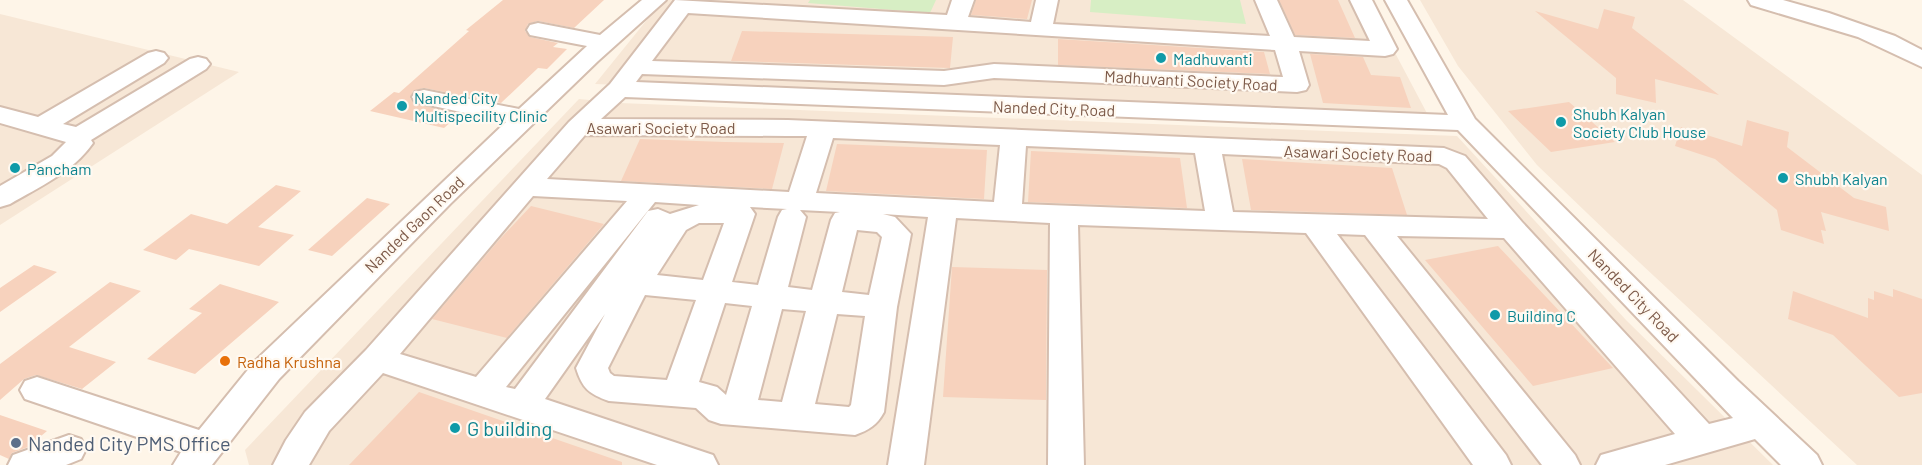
<svg xmlns="http://www.w3.org/2000/svg" width="1922" height="465" font-family="Barlow,sans-serif">
<style>
.residential{fill:#f7e7d6}
.green{fill:#d7eec4}
.building{fill:#f7d2bd}
.lines{fill:none;stroke-linecap:round;stroke-linejoin:round}
.minor-casing{stroke:#d5beaf;stroke-width:4}
.minor{fill:#fff;fill-rule:evenodd}
.culture-dot{fill:#0f9aa8;stroke:#fff9f1;stroke-width:2}
.food-dot{fill:#e8710a;stroke:#fff9f1;stroke-width:2}
.service-dot{fill:#5c6f8a;stroke:#fff9f1;stroke-width:2}
.labels{text-anchor:middle;dominant-baseline:central;stroke-width:4.5;stroke-linejoin:round;paint-order:stroke}
.culture-label{font-size:16px;fill:#0d838f;stroke:#fff9f1;text-anchor:start}
.street-label{font-size:16px;fill:#7c5948;stroke:#fff9f1}
.food-label{font-size:16px;fill:#c56008;stroke:#fff9f1;text-anchor:start}
.near-culture-label{font-size:20px;fill:#0d838f;stroke:#fff9f1;text-anchor:start}
.near-service-label{font-size:20px;fill:#4e5e75;stroke:#fff9f1;text-anchor:start}
</style>
<rect width="100%" height="100%" fill="#fef5e8"/>
<!-- residential -->
<path class="residential" d="M663,0H1367L1429,117L595,84Z
M1420,0H1683L1922,175V465H1857L1611,236L1537,165L1458,66Z
M0,14L239,72L0,225Z
M579,99L620,103L1457,136L1626,320L1773,465H249L245,450Z"/>
<!-- green -->
<path class="green" d="M810,0H936L930,13L808,3Z
M1091,0H1240L1246,24L1090,12Z"/>
<!-- building -->
<path class="building" d="M503,0H604L574,28L538,21L528,24L525,31L530,37L558,43L553,47L567,49L547,69L538,68L501,103L424,88L413,91L410,98L415,104L460,114L444,128L370,111L394,92L399,93L469,31L466,30Z
M976,0H1032L1027,19L971,15Z
M1279,0H1338L1355,38L1295,35Z
M1604,9L1635,17L1632,28L1719,95L1655,79L1656,103L1616,94V78L1535,11L1598,29Z
M742,31L953,37L950,68L731,61Z
M1058,39L1264,52L1270,74L1058,65Z
M1310,54L1363,57L1371,75L1400,77L1411,108L1323,103Z
M1569,102L1615,142L1551,152L1508,111Z
M1747,120L1789,132L1787,147L1854,198L1886,207L1889,231L1821,212L1826,231L1821,230L1824,244L1781,230L1777,210L1715,159L1675,146L1681,127L1742,146Z
M640,139L725,142L784,143L772,189L621,181Z
M837,144L987,150L984,199L826,191Z
M1031,151L1180,158L1187,208L1028,202Z
M1242,159L1392,168L1407,215L1251,210Z
M276,185L301,191L258,227L294,235L259,266L189,249L176,260L143,250L191,214L227,224Z
M367,198L390,204L332,256L308,250Z
M531,206L604,224L507,338L432,319L499,240Z
M1498,246L1613,368L1533,386L1425,260Z
M34,265L57,272L0,312V288Z
M952,267L1047,270L1046,400L943,397Z
M110,282L141,291L69,347L116,362L82,389L36,375L24,379L0,400V364Z
M220,284L279,302L195,374L147,359L202,313L189,309Z
M1893,289L1922,299V393L1899,397L1833,335L1788,319L1793,291L1868,318V298L1874,300V291L1893,297Z
M419,392L622,462V465H349Z
M0,415L47,431L28,447L12,453L9,459L0,455Z"/>
<g class="lines">
<defs>
<path id="minor" d="M642,0H666L598,61L450,204L279,379L212,465H173L181,452L25,399L20,390L25,381L37,377L199,430L255,361L506,122L415,102L412,97L415,92L424,90L519,109L587,46L530,35L527,30L530,25L538,23L600,35Z
M675,0L947,15L952,0H974L968,17L1031,22L1036,0H1058L1053,24L1270,36L1255,0H1277L1294,37L1370,41L1350,0H1372L1397,49L1393,54L1385,56L1299,51L1309,85L1306,90L1297,92L994,78L944,85L642,74L636,82L1448,115L1385,0H1407L1475,119L1738,381L1817,455L1822,465H1781L1755,439L1665,465H1596L1601,455L1675,434L1504,238L1397,236L1575,455L1580,465H1542L1365,235L1337,234L1506,455L1511,465H1473L1306,233L1078,225L1084,465H1048L1050,223L956,218L924,465H888L928,217L883,214L895,217L911,234L897,307L884,412C877,425 869,430 855,435L721,424L709,420L696,408L609,401C589,394 582,388 576,368L605,314L545,399L713,455L718,465H657L383,373L329,431L309,465H273L286,440L305,412L366,350L569,122L610,84ZM688,13L1275,50L1283,77L994,64L944,71L652,61ZM625,97L1458,130L1733,418L1709,424L1522,222L1465,156L1444,148L788,120L601,119ZM585,135L788,136H807L789,192L547,179ZM833,138L1000,145L994,202L816,193ZM1026,146L1195,153L1205,211L1022,204ZM1222,154L1439,164L1447,168L1488,219L1233,212ZM533,196L627,201L476,377L400,354ZM655,202L699,205L670,214L658,209L648,211L515,389L506,387ZM750,207L787,209L782,210L778,217L758,285L732,282L755,214ZM800,210L840,212L835,213L831,220L812,290L788,287L806,217ZM699,223H724L703,280L657,275L686,230ZM857,230L877,232L882,237L869,295L842,292ZM645,295L696,300L667,380L614,376L610,373L608,368ZM725,303L752,306L726,395L717,387L699,382ZM782,309L806,311L782,402L758,400ZM837,314L865,316L851,405L849,407L815,404Z
M1748,0H1783L1829,13L1895,36L1922,50V67L1858,37L1751,5Z
M156,51L164,53L168,58L164,63L63,124L76,127L190,59L198,57L206,59L210,64L206,69L91,140L93,143C73,172 39,187 10,204L0,207V186L52,156L66,142L0,123V107L38,117L148,53Z
M69,435L81,439L86,449L81,459L66,465H8L13,455Z"/>
</defs>
<!-- minor casing -->
<use href="#minor" class="minor-casing"/>
<!-- minor -->
<use href="#minor" class="minor"/>
</g>
<!-- markers -->
<g class="culture-dot">
<circle cx="1161" cy="58" r="6"/>
<circle cx="402" cy="106" r="6"/>
<circle cx="1561" cy="122" r="6"/>
<circle cx="15" cy="168" r="6"/>
<circle cx="1783" cy="178" r="6"/>
<circle cx="1495" cy="315" r="6"/>
<circle cx="455" cy="428" r="6"/>
</g>
<circle class="food-dot" cx="225" cy="361" r="6"/>
<circle class="service-dot" cx="16" cy="443" r="6"/>
<g class="labels">
<!-- culture labels -->
<g class="culture-label">
<text x="1173" y="58">Madhuvanti</text>
<text x="414" y="97">Nanded City<tspan x="414" dy="18">Multispecility Clinic</tspan></text>
<text x="1573" y="113">Shubh Kalyan<tspan x="1573" dy="18">Society Club House</tspan></text>
<text x="27" y="168">Pancham</text>
<text x="1795" y="178">Shubh Kalyan</text>
<text x="1507" y="315">Building C</text>
</g>
<!-- street labels -->
<g class="street-label">
<text transform="translate(1191 80) rotate(3)">Madhuvanti Society Road</text>
<text transform="translate(1054 108) rotate(2)">Nanded City Road</text>
<text x="661" y="127">Asawari Society Road</text>
<text transform="translate(1358 153) rotate(2)">Asawari Society Road</text>
<text transform="translate(414 224) rotate(-44)">Nanded Gaon Road</text>
<text transform="translate(1634 295) rotate(46)">Nanded City Road</text>
</g>
<!-- food labels -->
<g class="food-label">
<text x="237" y="361">Radha Krushna</text>
</g>
<!-- near-culture labels -->
<g class="near-culture-label">
<text x="467" y="428">G building</text>
</g>
<!-- near-service labels -->
<g class="near-service-label">
<text x="28" y="443">Nanded City PMS Office</text>
</g>
</g>
</svg>
